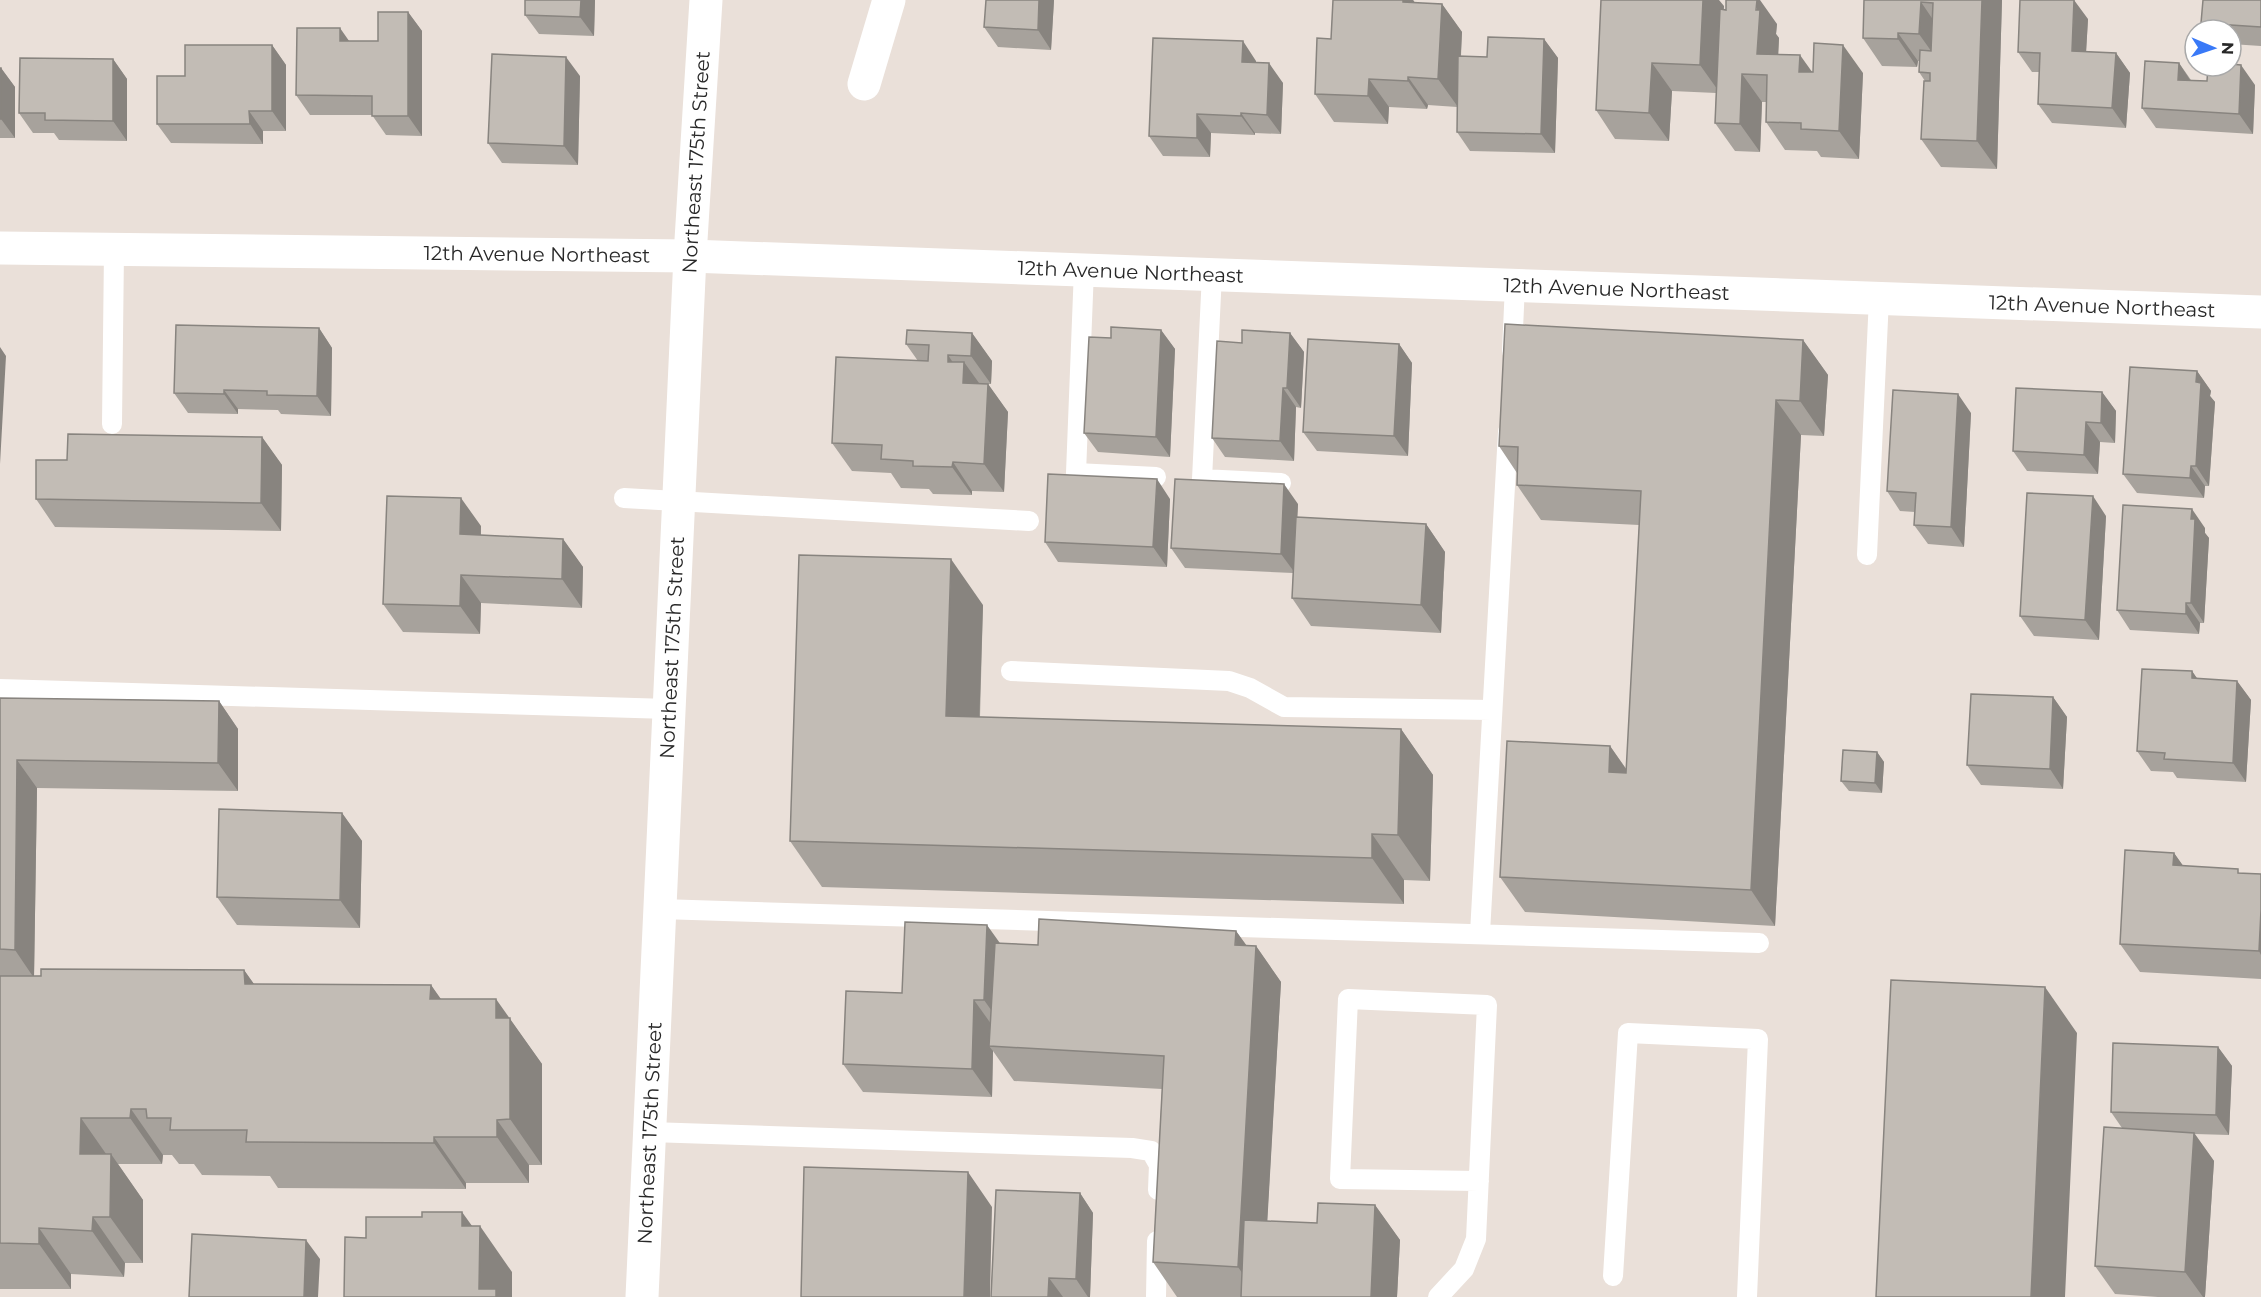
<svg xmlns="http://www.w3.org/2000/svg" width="2261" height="1297" font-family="Montserrat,sans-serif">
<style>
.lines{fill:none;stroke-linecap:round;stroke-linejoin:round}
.lane{stroke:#fff;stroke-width:20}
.street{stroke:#fff;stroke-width:33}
.secondary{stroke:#fff;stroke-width:33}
.wall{fill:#a7a29c}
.shaded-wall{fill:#88847f}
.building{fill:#c2bcb5;stroke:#88847f;stroke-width:1.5}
.labels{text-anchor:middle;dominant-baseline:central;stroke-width:4.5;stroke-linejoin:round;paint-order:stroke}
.street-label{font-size:20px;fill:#282828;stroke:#fff}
</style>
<rect width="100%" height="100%" fill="#eae0d9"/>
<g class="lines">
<!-- lane -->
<path class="lane" d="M1084,269L1076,473L1156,477
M1212,274L1202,479L1281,483
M1512,351L1515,285
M112,424L114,250
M624,498L1029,521
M1867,555L1879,298
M1011,671L1229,681L1250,688L1284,707L1492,710
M0,689L669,709
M660,909L1759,943
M1480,933L1508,432
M650,1132L1132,1148L1151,1151L1159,1165L1158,1190
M1613,1276L1628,1033L1758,1039L1747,1297
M1156,1297L1157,1241
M1438,1297L1464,1269L1476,1239L1487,1005L1348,999L1340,1179L1479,1181"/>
<!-- street -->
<g class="street">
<path d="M864,84L889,0"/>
<path id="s1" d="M0,248L690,256L2261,312"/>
</g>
<!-- secondary -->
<path class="secondary" id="s2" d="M642,1297L690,256L706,0"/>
</g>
<!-- wall -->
<path class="wall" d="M525,0H595L594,36L539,34L525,15Z
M1054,0L1051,50L998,47L984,27Z
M1333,0H1413L1415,3L1442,4L1462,32L1461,56L1487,57L1544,39L1558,58L1555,153L1470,151L1457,132V107L1428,105L1427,109L1389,107L1388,124L1334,122L1315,94L1331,39Z
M1601,0L1724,6L1723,9L1777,24L1776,34L1779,38L1778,54L1812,72L1863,73L1859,159L1821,157L1817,151L1785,150L1766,122V102H1762L1760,152L1735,151L1715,123L1716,93L1672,91L1669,141L1615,139L1596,110Z
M1864,0H2002L1997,169L1941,167L1921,139L1925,81L1919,72L1920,61H1918L1917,67L1882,66L1863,38Z
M2261,0V46L2231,44V30H2206L2201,23Z
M408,12L422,31V136L386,135L372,115H310L296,95L349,41H378Z
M2088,19L2086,52L2116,53L2130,73L2126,128L2052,123L2038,104L2039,72H2032L2018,52Z
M272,45L286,65V131H263V144L171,143L157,124L185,76Z
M113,59L127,79V141L59,140L54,133H33L19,113Z
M1256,61V63L1283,83L1281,134L1255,133V135L1211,133L1210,157L1163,156L1149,136Z
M2179,63L2191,80L2255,85L2253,134L2156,128L2142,108Z
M0,68H1L15,87V138H0Z
M580,76L578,165L502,163L488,143Z
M319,328L332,348L331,416L281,414L278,410L238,409V414L188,413L174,393Z
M1161,330L1175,349L1170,457L1098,452L1084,433L1111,338Z
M972,333L992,361L991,384H988L1008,412L1004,492L972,491V495L933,494L929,489L901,488L891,473L852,471L832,443L918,361L906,344Z
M1290,333L1304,352L1301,408L1296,407L1294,461L1225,457L1212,438L1242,343Z
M1803,340L1828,375L1824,436L1801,435L1775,926L1525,912L1500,877L1610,746L1627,770L1639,525L1541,520L1517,485V473L1499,446Z
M1399,344L1412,363L1408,456L1317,451L1303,432Z
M2197,371L2211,391L2210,396L2215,402L2209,486H2205L2204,498L2137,493L2123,474Z
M2102,392L2116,411L2115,443L2100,442L2098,474L2027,471L2013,451Z
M1971,413L1964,547L1928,544L1914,525L1915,512L1900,511L1887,491Z
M262,437L282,465L281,531L55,527L36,499L67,460Z
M1170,499L1167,567L1058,562L1045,542Z
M1298,504L1297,517L1426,524L1445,552L1441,633L1311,626L1292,598L1293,573L1185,568L1171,548Z
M2106,516L2099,640L2034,636L2020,616Z
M481,526V535L563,539L583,567L582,608L481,603L480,634L403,632L383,604Z
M2205,528V533L2209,538L2204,623H2200L2199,634L2130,630L2117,610Z
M983,605L980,717L1401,729L1433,775L1430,881L1404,880V904L822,887L790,841Z
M2192,671L2197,679L2237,681L2251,700L2246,782L2177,778L2173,772L2151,771L2137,751Z
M2053,697L2067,717L2063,789L1981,785L1967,765Z
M0,698L219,701L238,729V791L37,788L34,976L244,970L254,984L431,985L440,999L509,1018L542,1064V1165H529V1183H466V1189L278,1188L270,1176L202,1175L194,1164H179L172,1155H163L162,1164H118L143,1200V1263H125L124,1277L71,1274V1289H0Z
M1877,752L1884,762L1882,793L1849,791L1841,781Z
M342,813L362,841L360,928L237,925L217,897Z
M2174,853L2183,866L2241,873L2261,874V979L2140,972L2120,944Z
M1236,931L1247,946H1256L1281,982L1267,1221L1317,1223L1375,1205L1400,1240L1397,1297H1177L1153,1262L1162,1089L1014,1081L993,1051L992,1097L863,1092L843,1064L902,993L1000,943L1038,945Z
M2218,1047L2232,1066L2229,1135L2195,1134L2214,1161L2205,1297H2158L2115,1294L2095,1266L2122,1128L2111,1112Z
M1080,1193L1093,1213L1090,1297H991Z"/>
<!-- shaded-wall -->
<path class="shaded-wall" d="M581,0H595L594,36L580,17Z
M1039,0H1054L1051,50L1038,30Z
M1403,0H1413L1423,14L1403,2Z
M1703,0H1719L1724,6L1720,93L1700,65Z
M1757,0H1760L1777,24L1776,34L1779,38L1777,82L1757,54Z
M1982,0H2002L1997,169L1977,141Z
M2074,0L2088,19L2085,70L2072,51Z
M1921,2L1940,30L1939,62L1919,34Z
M1442,4L1462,32L1458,107L1438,79Z
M408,12L422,31V136L408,116Z
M340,28L354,48L340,41Z
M1898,33L1918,61L1917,67L1898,39Z
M1544,39L1558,58L1555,153L1541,134Z
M1243,41L1256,61V81L1242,62Z
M272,45L286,65V131L272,111Z
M1843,45L1863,73L1859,159L1839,131Z
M2116,53L2130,73L2126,128L2112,108Z
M1800,55L1820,83L1799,72Z
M566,57L580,76L578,165L564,146Z
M113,59L127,79V141L113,121Z
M1269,63L1283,83L1281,134L1267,115Z
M1652,63L1672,91L1669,141L1649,113Z
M2179,63L2192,83L2178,80Z
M2241,65L2255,85L2253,134L2239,114Z
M1,68L15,87V138L1,119Z
M1742,74L1762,102L1760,152L1740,124Z
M1408,77L1428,105L1427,109L1408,81Z
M1369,79L1389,107L1388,124L1368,96Z
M249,111L263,131V144L250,124Z
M1241,113L1255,133V135L1241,116Z
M1197,114L1211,133L1210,157L1197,138Z
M319,328L332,348L331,416L317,396Z
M1161,330L1175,349L1170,457L1156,437Z
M972,333L992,361L991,384L971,356Z
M1290,333L1304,352L1301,408L1287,388Z
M1803,340L1828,375L1824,436L1800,401Z
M1399,344L1412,363L1408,456L1394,436Z
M0,347L6,356L0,464Z
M948,355L963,378L964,362L984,390L983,411L948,362Z
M2197,371L2211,391L2210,396L2215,402L2209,486L2196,466V382Z
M988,384L1008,412L1004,492L984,464Z
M1283,388L1296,407L1294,461L1280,441Z
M224,390L238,409V414L224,394Z
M2102,392L2116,411L2115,443L2101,423Z
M1958,394L1971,413L1964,547L1951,527Z
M1776,400L1801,435L1775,926L1751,890Z
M2086,422L2100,442L2098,474L2084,455Z
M262,437L282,465L281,531L261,503Z
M953,462L972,491V495L952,467Z
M2191,466L2205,486L2204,498L2190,478Z
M1157,479L1170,499L1167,567L1153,547Z
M1284,484L1298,504L1295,573L1281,554Z
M2093,496L2106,516L2099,640L2085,620Z
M461,498L481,526L480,563L460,534Z
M2192,509L2205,528V533L2209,538L2204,623L2191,603V519Z
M1426,524L1445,552L1441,633L1421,605Z
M563,539L583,567L582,608L562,579Z
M951,559L983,605L978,761L946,716Z
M461,575L481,603L480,634L460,606Z
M2186,603L2200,623L2199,634L2186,614Z
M2192,671L2206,691L2192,678Z
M2237,681L2251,700L2246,782L2233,763Z
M2053,697L2067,717L2063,789L2050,769Z
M219,701L238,729V791L218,763Z
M1401,729L1433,775L1430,881L1398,835Z
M1610,746L1635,782L1609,772Z
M1877,752L1884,762L1882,793L1875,783Z
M17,760L37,788L34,978L15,950Z
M342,813L362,841L360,928L340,900Z
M1372,834L1404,880V904L1372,858Z
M2174,853L2194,881L2173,865Z
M2261,910V955L2259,951Z
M987,925L1007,953L1004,1028L984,1000Z
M1236,931L1256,959V946L1281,982L1263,1297H1259L1238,1267Z
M244,970L276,1015L245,984Z
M431,985L463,1030L430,999Z
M2045,987L2077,1033L2065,1297H2031Z
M496,999L542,1064V1165L510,1119L496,1018Z
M974,1000L994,1028L989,1046L993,1051L992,1097L972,1069Z
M2218,1047L2232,1066L2229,1135L2216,1115Z
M131,1109L163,1155L162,1164L130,1118Z
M81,1118L111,1161V1154L143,1200V1263L110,1217L80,1154Z
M497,1120L529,1165V1183L497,1137Z
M2194,1133L2214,1161L2205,1297H2203L2185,1272Z
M434,1137L466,1183V1189L434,1143Z
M968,1172L992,1207L990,1297H964Z
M1080,1193L1093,1213L1090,1297H1088L1076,1279Z
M1375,1205L1400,1240L1397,1297H1371Z
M462,1212L480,1237V1226L512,1272V1297H485L479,1289L462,1226Z
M93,1217L125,1263L124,1277L92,1231Z
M39,1228L71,1274V1289L39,1244Z
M306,1240L320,1259L318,1297H304Z
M1049,1278L1063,1297H1048Z"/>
<!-- building -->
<path class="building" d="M525,0H581L580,17L525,15Z
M986,0H1039L1038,30L984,27Z
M1333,0H1403V2L1442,4L1438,79L1408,77V81L1369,79L1368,96L1315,94L1317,38L1331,39Z
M1601,0H1703L1700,65L1652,63L1649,113L1596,110Z
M1726,0H1757L1756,10H1760L1757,54L1800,55L1799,72H1813L1814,43L1843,45L1839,131L1801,129V123L1766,122L1767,75L1742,74L1740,124L1715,123L1720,9L1726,10Z
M1864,0H1982L1977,141L1921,139L1924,81H1930V73L1919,72L1920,50L1931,51L1933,3L1921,2L1919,34L1898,33V39L1863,38Z
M2020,0H2074L2072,51L2116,53L2112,108L2038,104L2040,53L2018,52Z
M2203,0H2261V27L2201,23Z
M378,12H408V116H372V96L296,95L297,28H340V41H378Z
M1488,37L1544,39L1541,134L1457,132L1458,56L1487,57Z
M1153,38L1243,41L1242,62L1269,63L1267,115L1241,113V116L1197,114V138L1149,136Z
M185,45H272V111H249L250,124H157V76H185Z
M492,54L566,57L564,146L488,143Z
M20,58L113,59V121L45,120V113H19Z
M2145,61L2179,63L2178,80L2207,81L2208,66H2231V64L2241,65L2239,114L2142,108Z
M0,68H1V119H0Z
M1505,324L1803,340L1800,401L1776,400L1751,890L1500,877L1507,741L1610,746L1609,772L1626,773L1641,491L1517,485L1518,447L1499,446Z
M176,325L319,328L317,396L267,395V391L224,390V394L174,393Z
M1111,327L1161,330L1156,437L1084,433L1089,337L1111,338Z
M907,330L972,333L971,356L948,355V362H964L963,383L988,384L984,464L953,462L952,467L913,466V461L881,459L882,445L832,443L836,357L928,361L929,345L906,344Z
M1242,330L1290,333L1287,388H1283L1280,441L1212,438L1217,341L1242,343Z
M1308,339L1399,344L1394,436L1303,432Z
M2130,367L2197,371L2196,382L2201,383L2196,466H2191L2190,478L2123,474Z
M2016,388L2102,392L2101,423L2086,422L2084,455L2013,451Z
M1893,390L1958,394L1951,527L1914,525L1916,493L1887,491Z
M68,434L262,437L261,503L36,499V460H67Z
M1048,474L1157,479L1153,547L1045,542Z
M1175,479L1284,484L1281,554L1171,548Z
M2027,493L2093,496L2085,620L2020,616Z
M387,496L461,498L460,534L563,539L562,579L461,575L460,606L383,604Z
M2123,505L2192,509L2191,519H2195L2191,603H2186V614L2117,610Z
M1296,517L1426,524L1421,605L1292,598Z
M799,555L951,559L946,716L1401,729L1398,835L1372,834V858L790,841Z
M2142,669L2192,671V678L2237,681L2233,763L2164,759L2165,753L2137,751Z
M1971,694L2053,697L2050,769L1967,765Z
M0,698L219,701L218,763L17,760L15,950L0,949Z
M1843,750L1877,752L1875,783L1841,781Z
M219,809L342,813L340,900L217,897Z
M2125,850L2174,853L2173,865L2238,869V873L2261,874V910L2259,951L2120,944Z
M1039,919L1236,931L1235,945L1256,946L1238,1267L1153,1262L1164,1056L989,1046L995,943L1038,945Z
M905,922L987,925L984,1000H974L972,1069L843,1064L846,991L902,993Z
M41,969L244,970L245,984L431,985L430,999H496V1018H510V1119L497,1120V1137H434V1143L246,1142L247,1130H170L171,1118H147L146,1109H131L130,1118H81L80,1154H111L110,1217H93L92,1231L39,1228V1244L0,1243V976H41Z
M1891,980L2045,987L2031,1297H1876Z
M2113,1043L2218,1047L2216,1115L2111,1112Z
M2104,1127L2194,1133L2185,1272L2095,1266Z
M804,1167L968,1172L964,1297H801Z
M996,1190L1080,1193L1076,1279L1049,1278L1048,1297H991Z
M1318,1203L1375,1205L1371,1297H1241L1244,1220L1317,1223Z
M422,1212H462V1226H480L479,1289H496V1297H344L345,1237L366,1238V1217H422Z
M192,1234L306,1240L304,1297H189Z"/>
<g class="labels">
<!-- street labels -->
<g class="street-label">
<text stroke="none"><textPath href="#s2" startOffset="1136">Northeast 175th Street</textPath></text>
<text stroke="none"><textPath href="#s1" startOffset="537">12th Avenue Northeast</textPath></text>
<text stroke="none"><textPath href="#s1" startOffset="1131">12th Avenue Northeast</textPath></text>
<text stroke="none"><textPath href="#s1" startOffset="1617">12th Avenue Northeast</textPath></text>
<text stroke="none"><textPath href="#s1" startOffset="2103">12th Avenue Northeast</textPath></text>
<text stroke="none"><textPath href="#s2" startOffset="650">Northeast 175th Street</textPath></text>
<text stroke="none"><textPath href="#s2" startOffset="164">Northeast 175th Street</textPath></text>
</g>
</g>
<!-- north arrow -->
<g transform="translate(2213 48) rotate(92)"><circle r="28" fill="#ffffff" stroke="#a9a9a9" stroke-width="1.5"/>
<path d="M0-4.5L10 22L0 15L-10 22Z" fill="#3979f7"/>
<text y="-9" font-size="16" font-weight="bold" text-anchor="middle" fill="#282828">N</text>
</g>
</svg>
